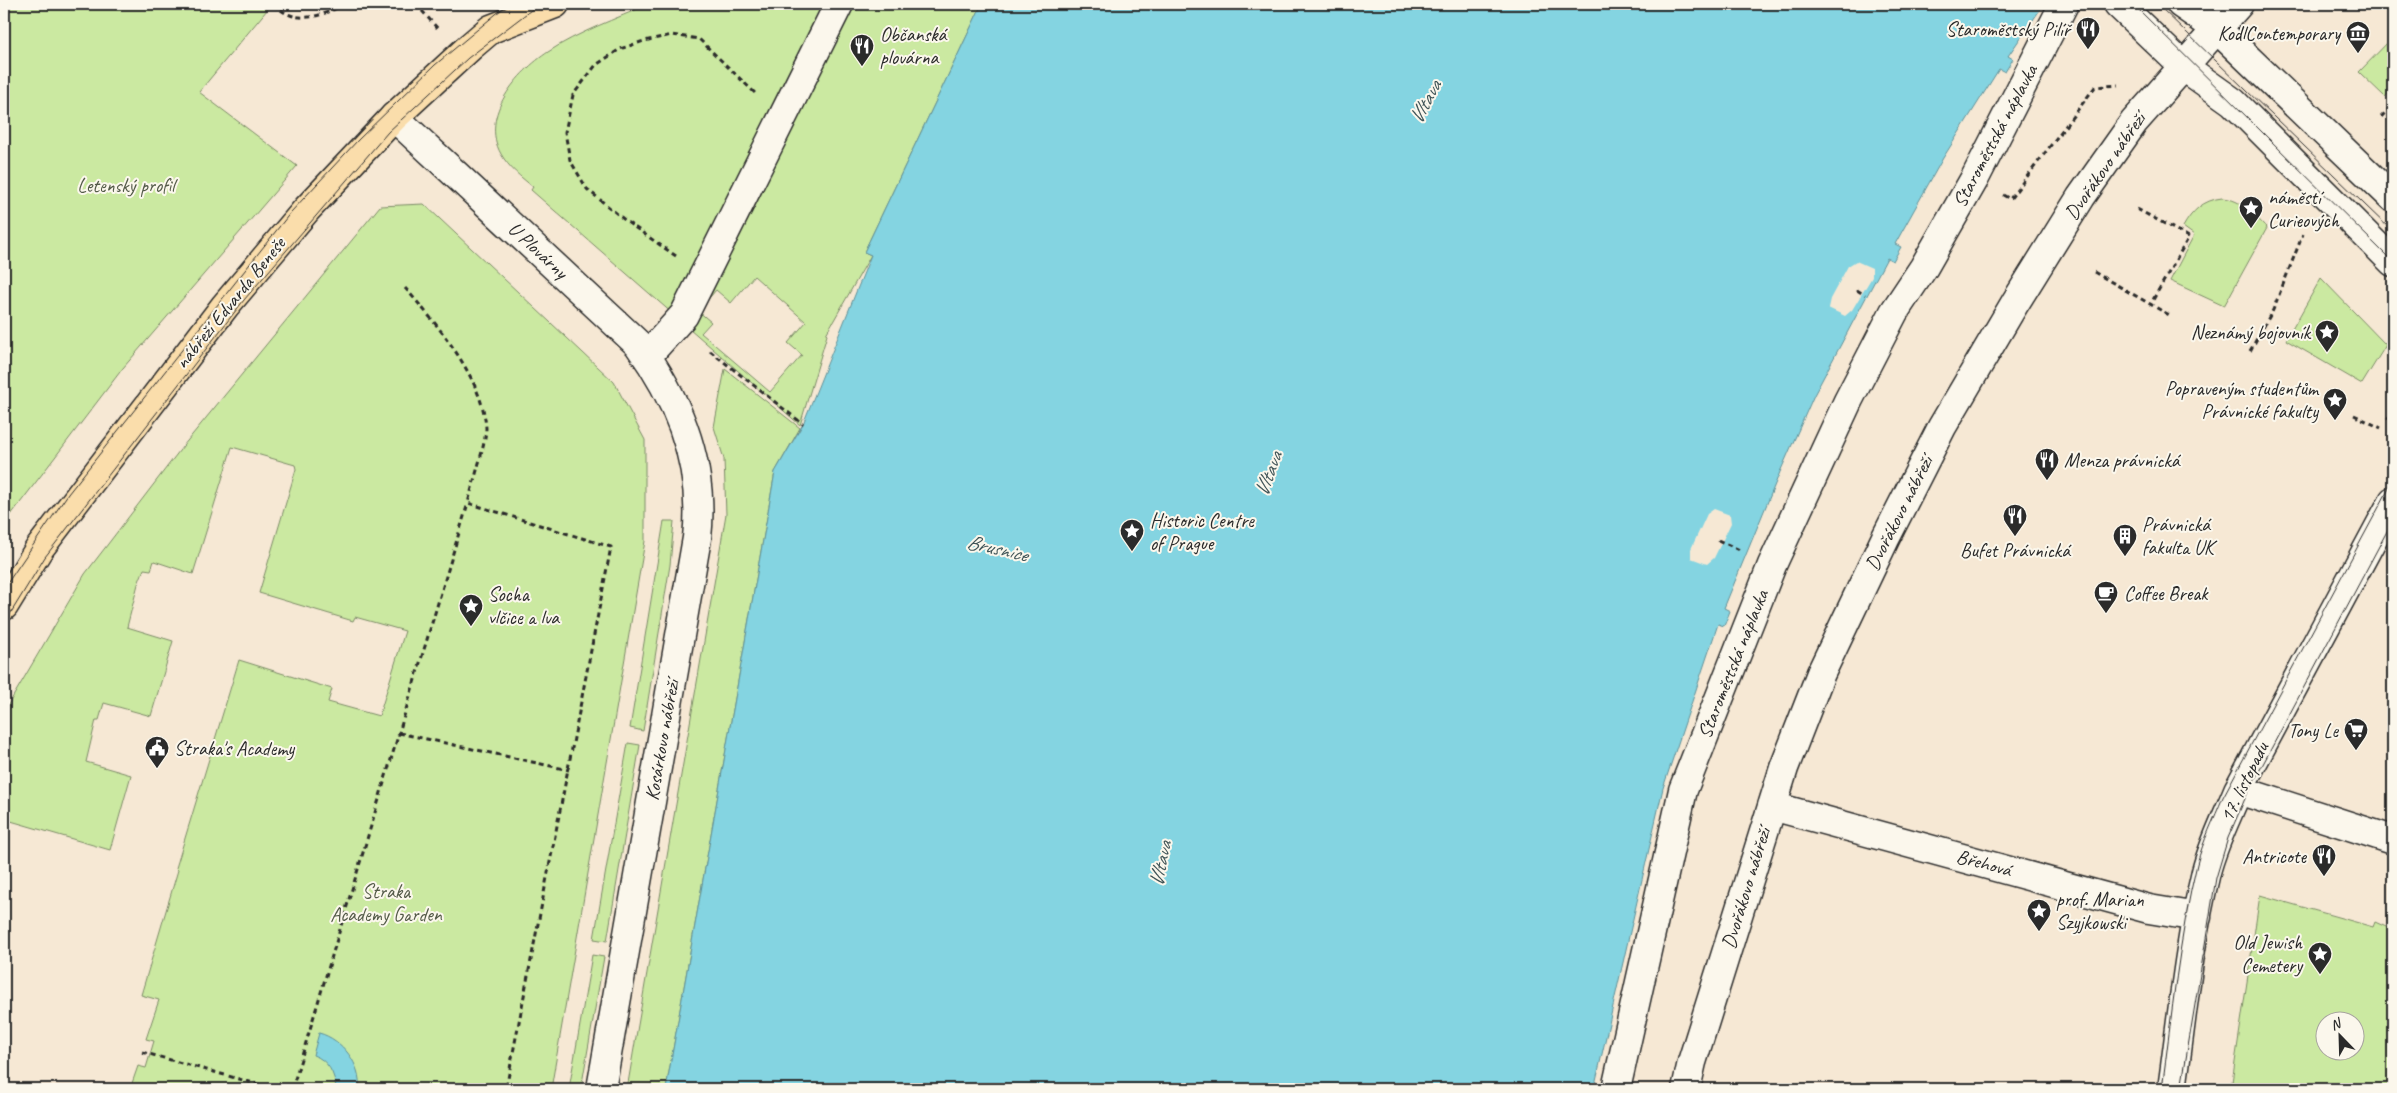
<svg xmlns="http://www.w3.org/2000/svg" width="2397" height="1093" font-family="Caveat,sans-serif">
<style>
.green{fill:#cbe9a1;stroke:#7b8a66;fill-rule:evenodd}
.water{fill:#84d4e1;stroke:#609098}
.pier{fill:#f6e8d4}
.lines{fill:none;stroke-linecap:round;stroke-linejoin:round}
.minor-casing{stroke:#2b2b2b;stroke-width:31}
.major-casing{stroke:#2b2b2b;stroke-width:31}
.path{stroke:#2b2b2b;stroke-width:3;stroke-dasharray:5 4;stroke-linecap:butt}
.minor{stroke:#fbf7ec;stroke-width:28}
.major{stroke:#faddab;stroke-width:28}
.tram{stroke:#2b2b2b;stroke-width:1}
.labels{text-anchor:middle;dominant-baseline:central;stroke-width:4;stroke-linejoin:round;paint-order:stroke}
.poi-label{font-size:20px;fill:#2b2b2b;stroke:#fbf7ec;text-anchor:start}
.street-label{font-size:20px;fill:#2b2b2b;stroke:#fbf7ec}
.park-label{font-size:20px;fill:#535a48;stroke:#fbf7ec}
.water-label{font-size:21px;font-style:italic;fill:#415558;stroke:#fbf7ec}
</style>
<rect width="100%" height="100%" fill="#f6e8d4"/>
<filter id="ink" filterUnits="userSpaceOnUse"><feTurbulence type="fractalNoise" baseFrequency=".02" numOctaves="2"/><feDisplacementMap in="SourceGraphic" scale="10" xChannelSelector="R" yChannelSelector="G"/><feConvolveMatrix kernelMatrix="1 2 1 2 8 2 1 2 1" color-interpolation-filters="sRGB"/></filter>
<g filter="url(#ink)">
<!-- green -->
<path class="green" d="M4,4H272L199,92L297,166L123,368L4,524Z
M649,4H982L864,252L871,255L826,334L827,335L800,425L531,190L533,187C521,177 509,168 501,154C479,115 518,72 548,52C578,32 616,19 649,4ZM754,276L806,322L788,343L802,355L770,392L701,333L711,322L698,311L716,290L731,303Z
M2393,37V88L2385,97L2359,72Z
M2222,198C2243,200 2253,214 2267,228L2224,306L2170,281L2194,235L2183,227C2192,211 2203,200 2222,198Z
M424,204L614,382L645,440V541L551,1089H130L138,1066L146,1068L154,1041L146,1039L159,1000L141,995L178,870L176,868L239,660L332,689L328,702L379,716L405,631L355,617L353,621L259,593L296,469L295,465L232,447L193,574L154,561L151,570L144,569L138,584L127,627L173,641L151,716L104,703L99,720H96L86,762L131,775L110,850L4,819V712L85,574L183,446L380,206Z
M2321,278L2386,345L2362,384L2286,340Z
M725,369L800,428L775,472L666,1089H627L726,514L724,459L714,427Z
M664,521H674L670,565L643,731L630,728Z
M628,743L640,745L607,941L594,939Z
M2260,895L2373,927L2375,922L2393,930V1089H2231ZM2324,1020H2354V1050H2324Z
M592,955L604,957L581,1089H569Z"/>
<!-- water -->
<path class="water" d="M982,4H2044L2008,56L2013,59L2005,72L1999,69L1943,158L1895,244L1901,247L1893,261L1887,258L1814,395L1780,472L1724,608L1730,611L1724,626L1718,624L1663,788L1594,1089H666L775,472L803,424L871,255L864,252Z
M319,1033C342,1039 362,1065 359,1089H336C335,1074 328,1060 313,1055Z"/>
<!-- pier -->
<path class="pier" d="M1856,261L1872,268V277L1852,310L1845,316L1828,308L1830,299L1848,266Z
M1714,509L1730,515L1731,523L1714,558L1707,564L1691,558V549L1707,514Z"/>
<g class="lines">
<defs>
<path id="minor" d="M2118,4L2184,67L2233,102L2393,262
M2181,4L2217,29L2393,198
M394,117L638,344C680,402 705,466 697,538L601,1089
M647,356L684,315L839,4
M2238,790L2393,840
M1772,806L2149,909L2197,917
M1616,1089L1683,790L1772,565L1848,401L1894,312L1924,267L1975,178L2064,4
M1686,1089L1692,1062L1784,768L1821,673L1885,539L1942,427L2015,303L2081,197L2134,122L2239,4
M2172,1089C2182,1017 2189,943 2206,872C2213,844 2227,817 2238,790L2393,501"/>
<path id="major" d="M4,606L39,549L225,306L307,209L394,117L471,46L491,29L555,4"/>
</defs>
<!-- minor casing -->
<use href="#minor" class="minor-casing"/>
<!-- major casing -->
<use href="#major" class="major-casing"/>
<!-- path -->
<path class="path" d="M274,4C295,26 321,17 344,4
M416,4L438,29
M2381,117L2393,105
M2003,195L2010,199L2095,87L2118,85
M2137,209L2189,237L2150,305
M676,256L627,222L587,189L570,160L565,132L573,95L596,65L620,49L644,41L672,35L699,39L756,94
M2094,272L2171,316
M405,288C437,324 483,378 486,428C486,443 472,486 468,503L611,547L506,1089
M1857,290L1865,295
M710,351L803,424
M2250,351L2273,310L2303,234
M2354,415L2381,428
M2387,417L2393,420
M1718,540L1742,551
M399,733L569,770
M142,1052L275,1089
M292,1089L468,503"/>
<!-- minor -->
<use href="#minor" class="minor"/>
<!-- major -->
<use href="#major" class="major"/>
<!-- tram -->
<path class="tram" d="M2133,4L2393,262
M2157,4L2393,232
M4,588L68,494L291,212L358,140L435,65L508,4
M4,624L45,557L244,300L388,132L468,58L539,4
M2162,1089C2172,1014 2179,938 2197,864C2203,841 2214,819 2223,797L2393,481
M2181,1089L2216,878L2228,838L2247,794L2393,520"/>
</g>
</g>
<!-- icons -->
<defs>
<symbol id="restaurant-pin" viewBox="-11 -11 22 30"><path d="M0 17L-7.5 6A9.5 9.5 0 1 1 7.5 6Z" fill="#2b2b2b" stroke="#fbf7ec"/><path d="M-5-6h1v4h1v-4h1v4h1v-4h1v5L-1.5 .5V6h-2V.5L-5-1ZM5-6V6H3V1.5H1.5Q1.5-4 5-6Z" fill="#fff"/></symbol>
<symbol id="museum-pin" viewBox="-11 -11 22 30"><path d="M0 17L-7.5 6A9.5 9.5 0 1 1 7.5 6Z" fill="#2b2b2b" stroke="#fbf7ec"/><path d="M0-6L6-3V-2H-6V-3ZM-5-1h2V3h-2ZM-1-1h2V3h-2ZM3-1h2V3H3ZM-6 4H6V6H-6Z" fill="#fff"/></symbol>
<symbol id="sight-pin" viewBox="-11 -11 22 30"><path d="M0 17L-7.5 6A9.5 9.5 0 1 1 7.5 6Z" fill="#2b2b2b" stroke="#fbf7ec"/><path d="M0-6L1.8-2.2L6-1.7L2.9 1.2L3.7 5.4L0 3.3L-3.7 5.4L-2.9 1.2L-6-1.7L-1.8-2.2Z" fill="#fff"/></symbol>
<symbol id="building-pin" viewBox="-11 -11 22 30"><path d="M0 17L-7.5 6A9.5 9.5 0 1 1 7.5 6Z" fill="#2b2b2b" stroke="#fbf7ec"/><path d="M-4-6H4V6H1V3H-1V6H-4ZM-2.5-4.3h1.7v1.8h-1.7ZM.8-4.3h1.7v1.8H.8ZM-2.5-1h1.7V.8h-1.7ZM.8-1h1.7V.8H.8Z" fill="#fff"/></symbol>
<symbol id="cafe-pin" viewBox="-11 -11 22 30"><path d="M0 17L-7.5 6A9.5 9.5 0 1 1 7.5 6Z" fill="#2b2b2b" stroke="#fbf7ec"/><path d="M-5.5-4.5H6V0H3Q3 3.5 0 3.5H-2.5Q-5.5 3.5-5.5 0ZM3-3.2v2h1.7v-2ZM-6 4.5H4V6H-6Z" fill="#fff"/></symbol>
<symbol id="supermarket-pin" viewBox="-11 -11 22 30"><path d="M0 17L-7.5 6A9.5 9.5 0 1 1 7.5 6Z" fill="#2b2b2b" stroke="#fbf7ec"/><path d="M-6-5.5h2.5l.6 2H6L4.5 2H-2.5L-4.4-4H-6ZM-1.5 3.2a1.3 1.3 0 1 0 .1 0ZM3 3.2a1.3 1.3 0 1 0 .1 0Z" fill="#fff"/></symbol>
<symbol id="civic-pin" viewBox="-11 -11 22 30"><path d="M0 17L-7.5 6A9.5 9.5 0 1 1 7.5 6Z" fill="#2b2b2b" stroke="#fbf7ec"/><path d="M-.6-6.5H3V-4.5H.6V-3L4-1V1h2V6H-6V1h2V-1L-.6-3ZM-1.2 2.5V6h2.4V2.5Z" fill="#fff"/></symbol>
</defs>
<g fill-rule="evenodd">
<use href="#restaurant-pin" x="2074" y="15" width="28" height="38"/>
<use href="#museum-pin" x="2344" y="19" width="28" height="38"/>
<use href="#restaurant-pin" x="848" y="32" width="28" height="38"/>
<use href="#sight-pin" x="2237" y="194" width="28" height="38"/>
<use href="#sight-pin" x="2313" y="318" width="28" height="38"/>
<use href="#sight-pin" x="2321" y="386" width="28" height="38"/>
<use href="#restaurant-pin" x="2033" y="446" width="28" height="38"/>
<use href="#restaurant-pin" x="2001" y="502" width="28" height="38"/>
<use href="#sight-pin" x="1118" y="517" width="28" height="38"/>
<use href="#building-pin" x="2111" y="522" width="28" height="38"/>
<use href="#cafe-pin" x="2092" y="579" width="28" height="38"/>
<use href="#sight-pin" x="457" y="592" width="28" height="38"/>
<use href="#supermarket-pin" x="2342" y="716" width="28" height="38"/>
<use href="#civic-pin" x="143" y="734" width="28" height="38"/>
<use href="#restaurant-pin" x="2310" y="842" width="28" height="38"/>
<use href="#sight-pin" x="2025" y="897" width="28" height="38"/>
<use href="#sight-pin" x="2306" y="940" width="28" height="38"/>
</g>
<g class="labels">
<!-- poi labels -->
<g class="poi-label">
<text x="2070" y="29" text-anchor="end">Staroměstský Pilíř</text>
<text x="2340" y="33" text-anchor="end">KodlContemporary</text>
<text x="880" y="34">Občanská<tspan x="880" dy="23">plovárna</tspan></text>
<text x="2268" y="197">náměstí<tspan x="2268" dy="23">Curieových</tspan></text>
<text x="2310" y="332" text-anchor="end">Neznámý bojovník</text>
<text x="2318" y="388" text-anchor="end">Popraveným studentům<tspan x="2318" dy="23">Právnické fakulty</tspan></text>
<text x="2064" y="460">Menza právnická</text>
<text x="1150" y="520">Historic Centre<tspan x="1150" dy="23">of Prague</tspan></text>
<text x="2142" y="524">Právnická<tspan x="2142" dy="23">fakulta UK</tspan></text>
<text x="2015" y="550" text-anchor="middle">Bufet Právnická</text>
<text x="2124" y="593">Coffee Break</text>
<text x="488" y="594">Socha<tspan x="488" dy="23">vlčice a lva</tspan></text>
<text x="2338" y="730" text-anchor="end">Tony Le</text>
<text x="174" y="748">Straka's Academy</text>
<text x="2306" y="856" text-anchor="end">Antricote</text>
<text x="2056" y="899">prof. Marian<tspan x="2056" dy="23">Szyjkowski</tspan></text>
<text x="2302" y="942" text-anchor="end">Old Jewish<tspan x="2302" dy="23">Cemetery</tspan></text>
</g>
<!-- street labels -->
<g class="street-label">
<text transform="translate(1995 136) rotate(-62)">Staroměstská náplavka</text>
<text transform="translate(2105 166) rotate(-55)">Dvořákovo nábřeží</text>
<text transform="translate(538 250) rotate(43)">U Plovárny</text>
<text transform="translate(230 303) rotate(-51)">nábřeží Edvarda Beneše</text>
<text transform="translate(1899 513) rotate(-63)">Dvořákovo nábřeží</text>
<text transform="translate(1733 664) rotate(-68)">Staroměstská náplavka</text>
<text transform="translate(662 740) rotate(-80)">Kosárkovo nábřeží</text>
<text transform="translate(2244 782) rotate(-64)">17. listopadu</text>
<text transform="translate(1984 863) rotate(15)">Břehová</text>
<text transform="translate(1746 888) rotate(-73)">Dvořákovo nábřeží</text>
</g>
<!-- park labels -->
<g class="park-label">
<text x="126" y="185">Letenský profil</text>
<text x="386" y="891">Straka<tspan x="386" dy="23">Academy Garden</tspan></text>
</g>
<!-- water labels -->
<g class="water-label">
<text transform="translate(1425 102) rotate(-62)">Vltava</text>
<text transform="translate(1268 474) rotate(-70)">Vltava</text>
<text transform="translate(997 548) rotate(13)">Brusnice</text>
<text transform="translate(1160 864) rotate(-78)">Vltava</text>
</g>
</g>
<!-- margin -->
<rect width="2397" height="1093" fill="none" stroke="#fbf7ec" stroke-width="20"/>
<rect x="10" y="10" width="2377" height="1073" fill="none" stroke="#2b2b2b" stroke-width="2" filter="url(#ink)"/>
<!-- north arrow -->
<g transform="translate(2340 1036) rotate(337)"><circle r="24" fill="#fbf7ec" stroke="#a8a59f"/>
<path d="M0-4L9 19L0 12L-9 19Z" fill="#2b2b2b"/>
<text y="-8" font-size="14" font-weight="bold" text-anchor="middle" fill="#2b2b2b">N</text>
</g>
</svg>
